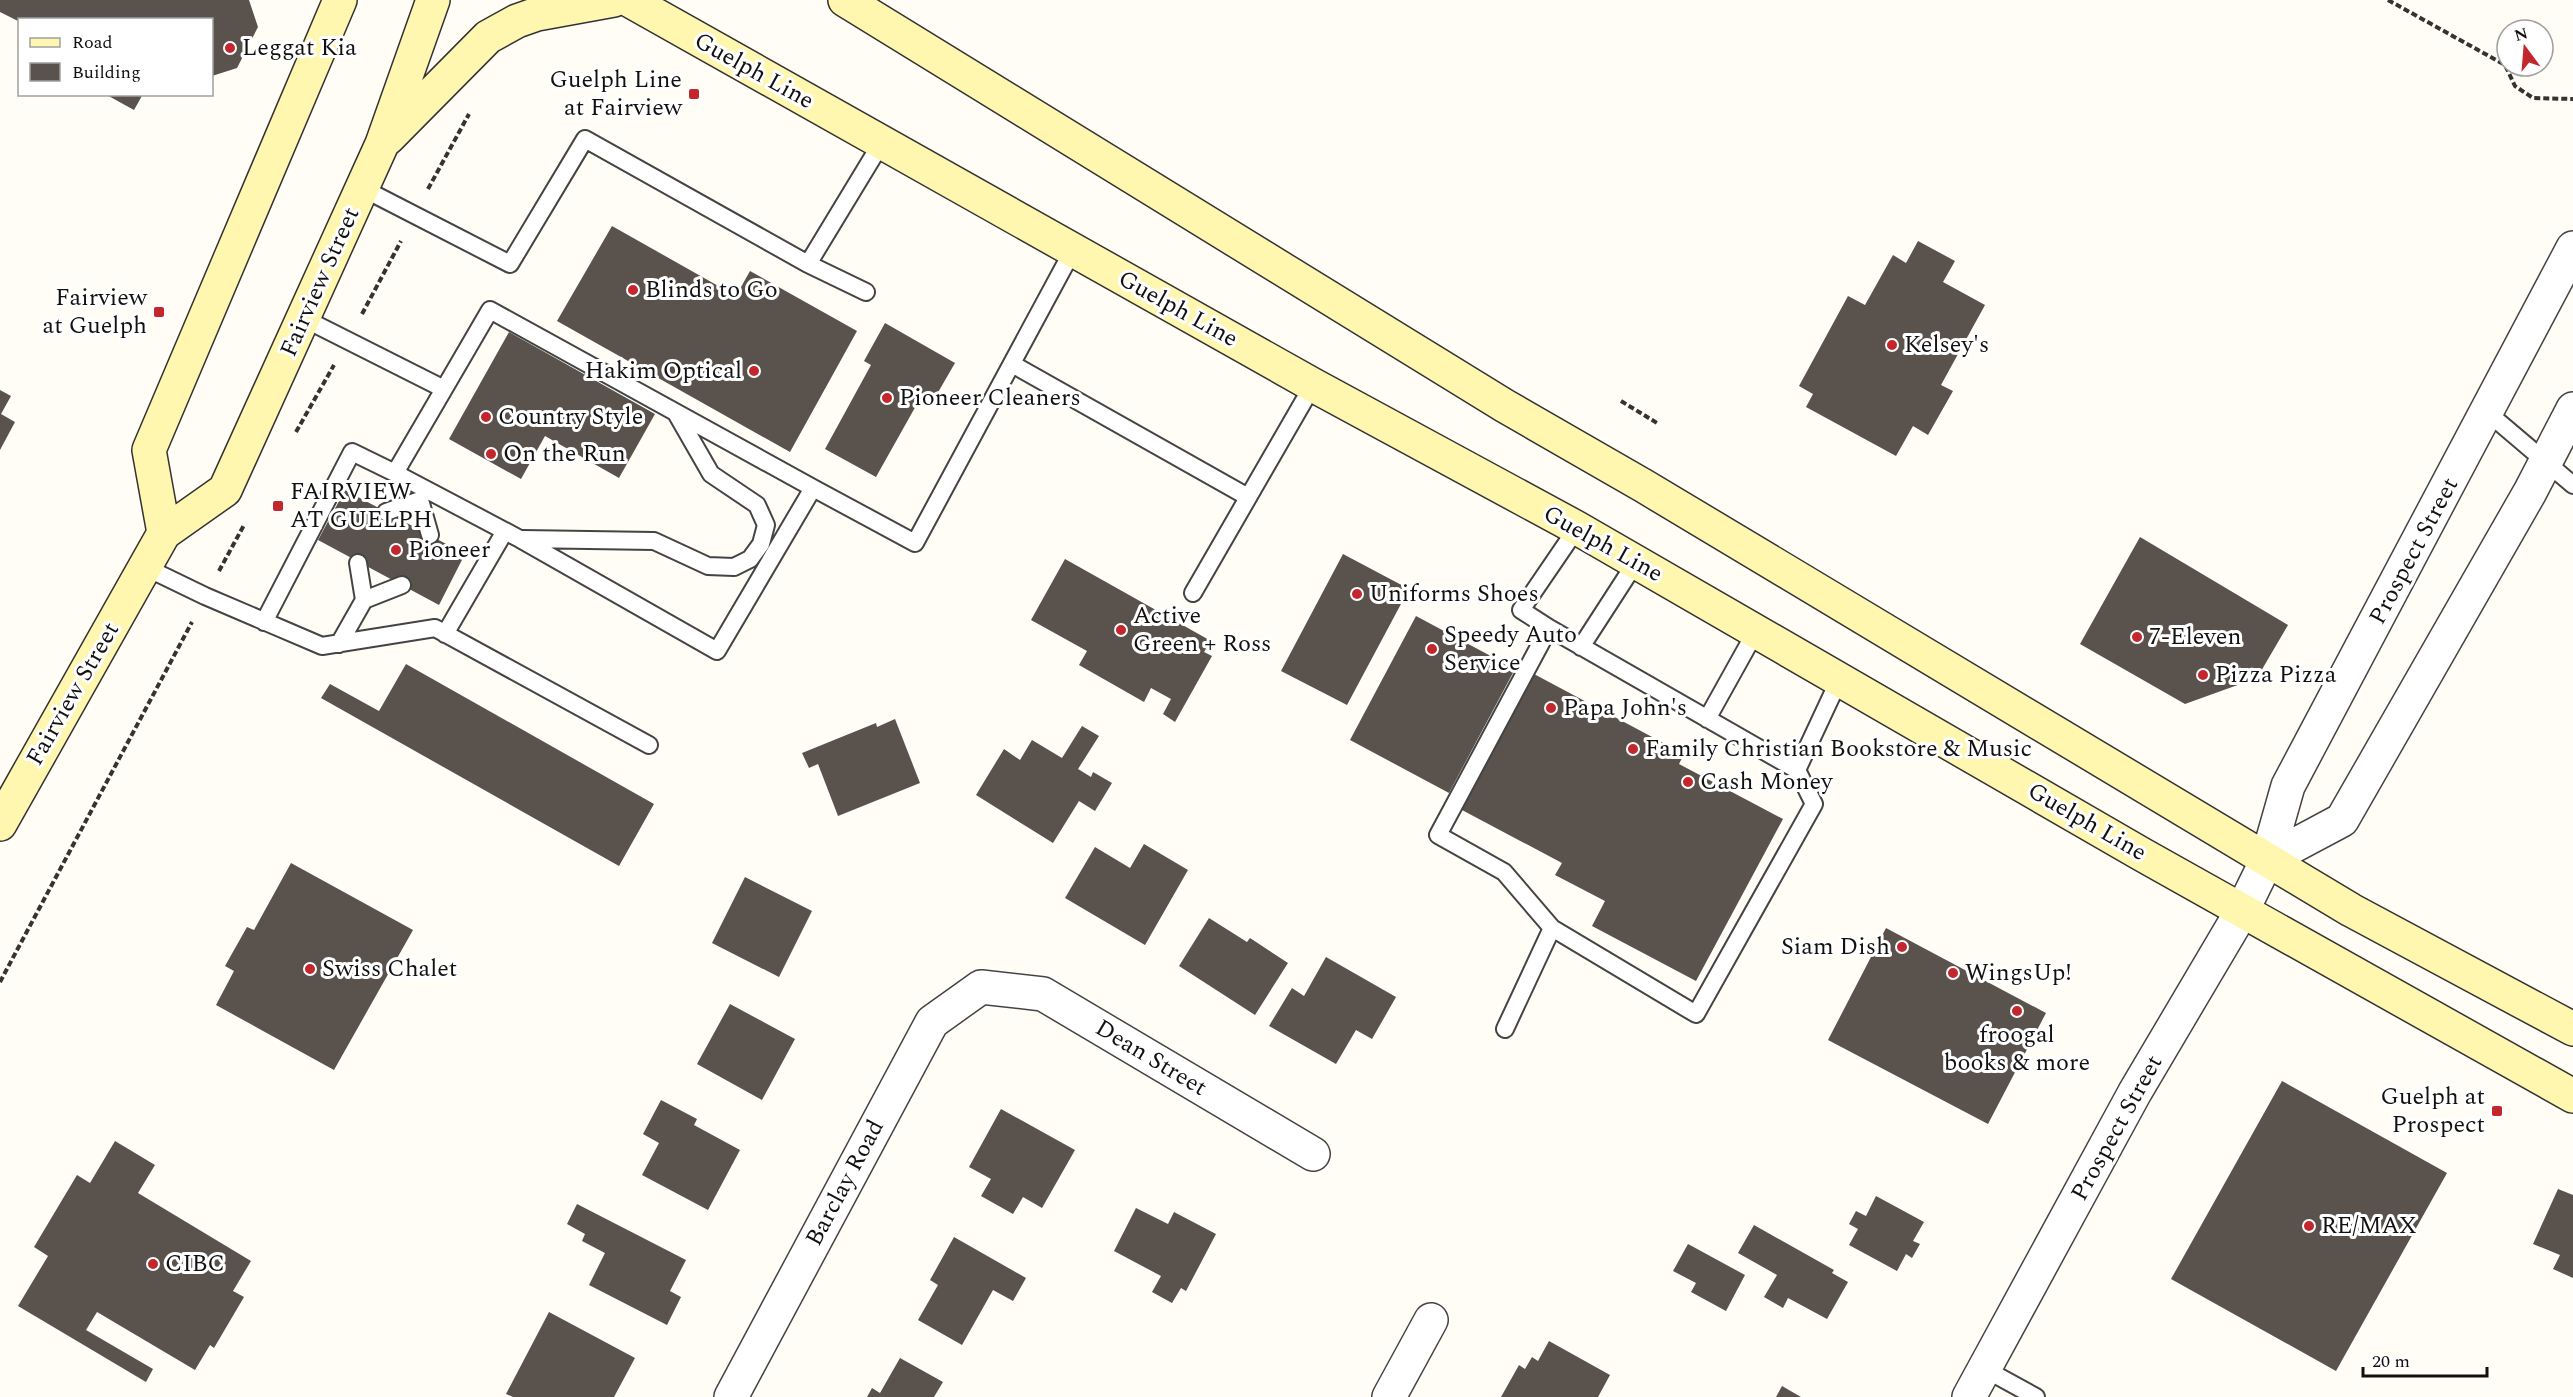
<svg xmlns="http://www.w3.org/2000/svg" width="2573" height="1397" font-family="Spectral,serif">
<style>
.building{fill:#5a524d}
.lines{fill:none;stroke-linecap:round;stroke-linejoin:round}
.service-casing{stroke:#444;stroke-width:20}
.minor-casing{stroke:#444;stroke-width:36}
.tertiary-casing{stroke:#444;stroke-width:36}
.secondary-casing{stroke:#333;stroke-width:36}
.path{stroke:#333;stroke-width:4;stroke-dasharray:6 3;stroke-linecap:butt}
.service{stroke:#fff;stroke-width:16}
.minor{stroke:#fff;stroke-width:33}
.tertiary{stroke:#fff;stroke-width:33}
.secondary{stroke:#fff6b0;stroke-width:33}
.poi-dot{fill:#c4262e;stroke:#fff;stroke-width:2}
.labels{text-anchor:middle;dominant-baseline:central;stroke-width:6;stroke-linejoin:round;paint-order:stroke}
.poi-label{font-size:24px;fill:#111;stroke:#fff;text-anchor:start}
.street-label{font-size:24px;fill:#111;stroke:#fff}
</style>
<rect width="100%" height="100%" fill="#fffdf5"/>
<!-- building -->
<path class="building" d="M0,0H249L258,27L237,68L212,76V20H20V22L0,12Z
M105,94H143L134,110Z
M612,226L736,296L750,271L857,331L790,452L557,321Z
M1918,241L1955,261L1943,282L1985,305L1941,385L1953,391L1928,435L1913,426L1896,456L1806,407L1813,394L1799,386L1848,296L1865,305L1893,255L1906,263Z
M885,323L955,363L933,401L922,395L876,477L825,449L871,365L864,361Z
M509,332L655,414L619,478L545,436L521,479L449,439Z
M0,390L11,396L1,414L15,422L0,450Z
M345,490L465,554L439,605L318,540Z
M2140,537L2288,625L2257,678L2185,704L2080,644Z
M1343,554L1409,589L1347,705L1281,671Z
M1065,559L1211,641L1204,652L1212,656L1175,722L1163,714L1171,699L1151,688L1144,702L1079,665L1087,651L1031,620Z
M1416,616L1515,669L1449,793L1350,740Z
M406,664L654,804L619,866L321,698L330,684L379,711Z
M1534,674L1684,754L1679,764L1783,819L1696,981L1592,926L1605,901L1555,875L1562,863L1462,810Z
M895,719L920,783L838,816L818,764L809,768L802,753L876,723L877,727Z
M1082,726L1099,736L1078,769L1091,777L1093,772L1112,783L1095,811L1079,801L1053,843L976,795L1004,749L1020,760L1032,740L1062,758Z
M1144,844L1188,870L1145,945L1065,898L1095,847L1130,868Z
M291,863L413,930L334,1070L216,1005L234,971L225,966L247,927L254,930Z
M745,877L812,911L779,977L712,943Z
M1209,918L1247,942L1250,938L1288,963L1255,1015L1179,966Z
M1886,928L2046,1013L1988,1124L1828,1040Z
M1326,957L1396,997L1372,1039L1356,1030L1336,1064L1269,1026L1292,988L1304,996Z
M730,1004L795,1039L762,1100L697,1064Z
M2282,1081L2447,1173L2336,1371L2171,1279Z
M661,1100L697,1119L694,1125L740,1150L708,1210L642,1175L659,1143L643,1134Z
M1001,1109L1075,1150L1042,1208L1023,1197L1013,1214L981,1196L991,1179L969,1167Z
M115,1141L155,1165L138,1193L251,1261L233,1291L244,1297L214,1348L210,1345L195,1370L97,1312L86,1330L153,1369L146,1382L18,1306L48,1256L34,1247L77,1175L90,1183Z
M2558,1189L2573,1195V1278L2553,1269L2560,1255L2533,1244Z
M1876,1196L1924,1222L1913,1241L1920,1244L1912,1258L1906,1254L1897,1271L1849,1245L1858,1229L1849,1224L1856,1211L1866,1216Z
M577,1204L686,1260L670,1291L681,1297L667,1325L589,1285L605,1253L582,1241L585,1234L567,1224Z
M1136,1208L1168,1224L1174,1212L1216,1234L1186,1291L1181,1288L1172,1303L1152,1292L1161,1276L1114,1251Z
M1754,1225L1834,1270L1832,1273L1848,1282L1827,1319L1788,1298L1783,1308L1764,1297L1777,1275L1738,1253Z
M954,1237L1026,1278L1013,1301L993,1290L962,1345L918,1320L938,1285L930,1280Z
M1688,1244L1745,1275L1726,1311L1691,1292L1696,1283L1673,1271Z
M549,1312L635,1358L614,1397H513L506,1394Z
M1549,1341L1610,1375L1598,1397H1501L1519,1365L1525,1369L1532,1357L1538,1361Z
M900,1358L943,1382L934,1397H867L872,1388L880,1393Z
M1782,1386L1801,1397H1776Z"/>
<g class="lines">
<defs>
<path id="service" d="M362,188L510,264L585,139L808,264L882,142
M808,264L866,292
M303,318L444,389L395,473L520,539L717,651L813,488L490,310L444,389
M1012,364L1248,497
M2487,412L2573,485
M813,488L915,543L1073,250
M386,512L420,500L430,535
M523,539L654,541L708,566L734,567L750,559L761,544L766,525L757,505L711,474L676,413
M145,567L205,596L322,646L435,628L649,745
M1193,593L1313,385
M364,600L402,585
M264,622L352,452L395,473
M1549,628L1438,835L1504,872L1552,928L1696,1014L1814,804L1797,770L1549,628L1521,610L1577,528
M445,634L505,531
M339,644L364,600L358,563
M1581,647L1636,562
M1707,719L1756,631
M1797,770L1839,680
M1505,1029L1552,928
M1985,1369L2036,1397"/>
<path id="minor" d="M731,1397L932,1022L981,987L1043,994L1313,1154
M1389,1397L1431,1320"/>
<path id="tertiary" d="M2267,860L2342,820L2530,492L2573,409
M1969,1397L2135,1092L2242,911L2267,860L2288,786L2573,248"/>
<path id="secondary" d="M629,0L1313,385L1577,528L2143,855L2573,1096
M845,0L1505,406L1644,486L2351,910L2573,1029
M388,138L488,37L517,21L537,14L614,0
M164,533L149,450L340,0
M0,824L164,533L225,490L382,144L433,0"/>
</defs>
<!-- service casing -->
<use href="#service" class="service-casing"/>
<!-- minor casing -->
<use href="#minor" class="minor-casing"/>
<!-- tertiary casing -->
<use href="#tertiary" class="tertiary-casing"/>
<!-- secondary casing -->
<use href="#secondary" class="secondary-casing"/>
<!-- path -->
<path class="path" d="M2388,0L2505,65L2515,86L2533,98L2573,99
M428,189L469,114
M362,314L401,241
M1621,401L1657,423
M296,432L334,365
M219,571L244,525
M0,982L192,622"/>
<!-- service -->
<use href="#service" class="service"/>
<!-- minor -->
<use href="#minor" class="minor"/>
<!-- tertiary -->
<use href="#tertiary" class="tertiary"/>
<!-- secondary -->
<use href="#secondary" class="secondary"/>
</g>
<!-- markers -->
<g class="poi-dot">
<circle cx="230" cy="48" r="6"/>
<rect x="688" y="88" width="12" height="12" rx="3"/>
<circle cx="633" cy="290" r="6"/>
<rect x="153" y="306" width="12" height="12" rx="3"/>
<circle cx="1892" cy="345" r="6"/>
<circle cx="754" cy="371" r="6"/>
<circle cx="887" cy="398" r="6"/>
<circle cx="486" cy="417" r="6"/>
<circle cx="491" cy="454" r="6"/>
<rect x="272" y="500" width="12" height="12" rx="3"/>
<circle cx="396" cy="550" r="6"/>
<circle cx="1357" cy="594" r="6"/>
<circle cx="1121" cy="630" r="6"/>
<circle cx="2137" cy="637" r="6"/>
<circle cx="1432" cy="649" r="6"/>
<circle cx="2203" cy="675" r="6"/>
<circle cx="1551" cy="708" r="6"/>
<circle cx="1633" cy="749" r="6"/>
<circle cx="1688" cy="782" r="6"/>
<circle cx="1902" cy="947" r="6"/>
<circle cx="310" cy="969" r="6"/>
<circle cx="1953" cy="973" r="6"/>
<circle cx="2017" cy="1011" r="6"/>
<rect x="2491" y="1105" width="12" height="12" rx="3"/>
<circle cx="2309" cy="1226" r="6"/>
<circle cx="153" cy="1264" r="6"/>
</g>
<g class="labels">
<!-- poi labels -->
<g class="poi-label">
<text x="242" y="48">Leggat Kia</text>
<text x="682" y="80" text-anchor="end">Guelph Line<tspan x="682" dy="28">at Fairview</tspan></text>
<text x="645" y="290">Blinds to Go</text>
<text x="147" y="298" text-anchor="end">Fairview<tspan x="147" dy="28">at Guelph</tspan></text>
<text x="1904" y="345">Kelsey's</text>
<text x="742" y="371" text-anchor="end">Hakim Optical</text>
<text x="899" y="398">Pioneer Cleaners</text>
<text x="498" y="417">Country Style</text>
<text x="503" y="454">On the Run</text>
<text x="290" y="492">FAIRVIEW<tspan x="290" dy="28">AT GUELPH</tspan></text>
<text x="408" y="550">Pioneer</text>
<text x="1369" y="594">Uniforms Shoes</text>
<text x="1133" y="616">Active<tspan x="1133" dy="28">Green + Ross</tspan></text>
<text x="1444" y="635">Speedy Auto<tspan x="1444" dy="28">Service</tspan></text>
<text x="2149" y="637">7-Eleven</text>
<text x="2215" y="675">Pizza Pizza</text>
<text x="1563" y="708">Papa John's</text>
<text x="1645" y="749">Family Christian Bookstore &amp; Music</text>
<text x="1700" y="782">Cash Money</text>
<text x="1890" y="947" text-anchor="end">Siam Dish</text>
<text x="322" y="969">Swiss Chalet</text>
<text x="1965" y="973">WingsUp!</text>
<text x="2017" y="1035" text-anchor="middle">froogal<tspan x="2017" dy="28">books &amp; more</tspan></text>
<text x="2485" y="1097" text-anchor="end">Guelph at<tspan x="2485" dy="28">Prospect</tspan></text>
<text x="2321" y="1226">RE/MAX</text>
<text x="165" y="1264">CIBC</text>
</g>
<!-- street labels -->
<g class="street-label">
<text transform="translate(754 71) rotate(29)">Guelph Line</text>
<text transform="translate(320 282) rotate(-66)">Fairview Street</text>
<text transform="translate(1178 309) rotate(29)">Guelph Line</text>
<text transform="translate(1603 544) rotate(29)">Guelph Line</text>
<text transform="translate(2414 551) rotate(-62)">Prospect Street</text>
<text transform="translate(73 694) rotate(-60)">Fairview Street</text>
<text transform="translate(2087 822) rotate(30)">Guelph Line</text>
<text transform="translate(1151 1058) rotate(31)">Dean Street</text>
<text transform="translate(2117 1128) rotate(-61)">Prospect Street</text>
<text transform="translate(845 1183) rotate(-62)">Barclay Road</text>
</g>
</g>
<!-- legend -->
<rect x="18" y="18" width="195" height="78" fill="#ffffff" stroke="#a0a0a0" stroke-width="1.5"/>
<rect x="30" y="38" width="30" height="9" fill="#fff6b0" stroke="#a0a0a0" stroke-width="1.5"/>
<text x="72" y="48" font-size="18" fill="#111111">Road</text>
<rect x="30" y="63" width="30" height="18" fill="#5a524d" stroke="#a0a0a0" stroke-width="1.5"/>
<text x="72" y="78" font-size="18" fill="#111111">Building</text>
<!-- north arrow -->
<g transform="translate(2525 48) rotate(344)"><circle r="28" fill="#ffffff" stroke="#a0a0a0" stroke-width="1.5"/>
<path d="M0-4.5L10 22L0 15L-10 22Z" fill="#c4262e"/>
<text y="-9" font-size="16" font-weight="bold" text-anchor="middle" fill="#111111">N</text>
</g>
<!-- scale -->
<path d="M2363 1367v9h124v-9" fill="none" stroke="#111111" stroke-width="3"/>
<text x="2372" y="1367" font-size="18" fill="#111111" stroke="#ffffff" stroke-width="4.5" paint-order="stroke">20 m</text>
</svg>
